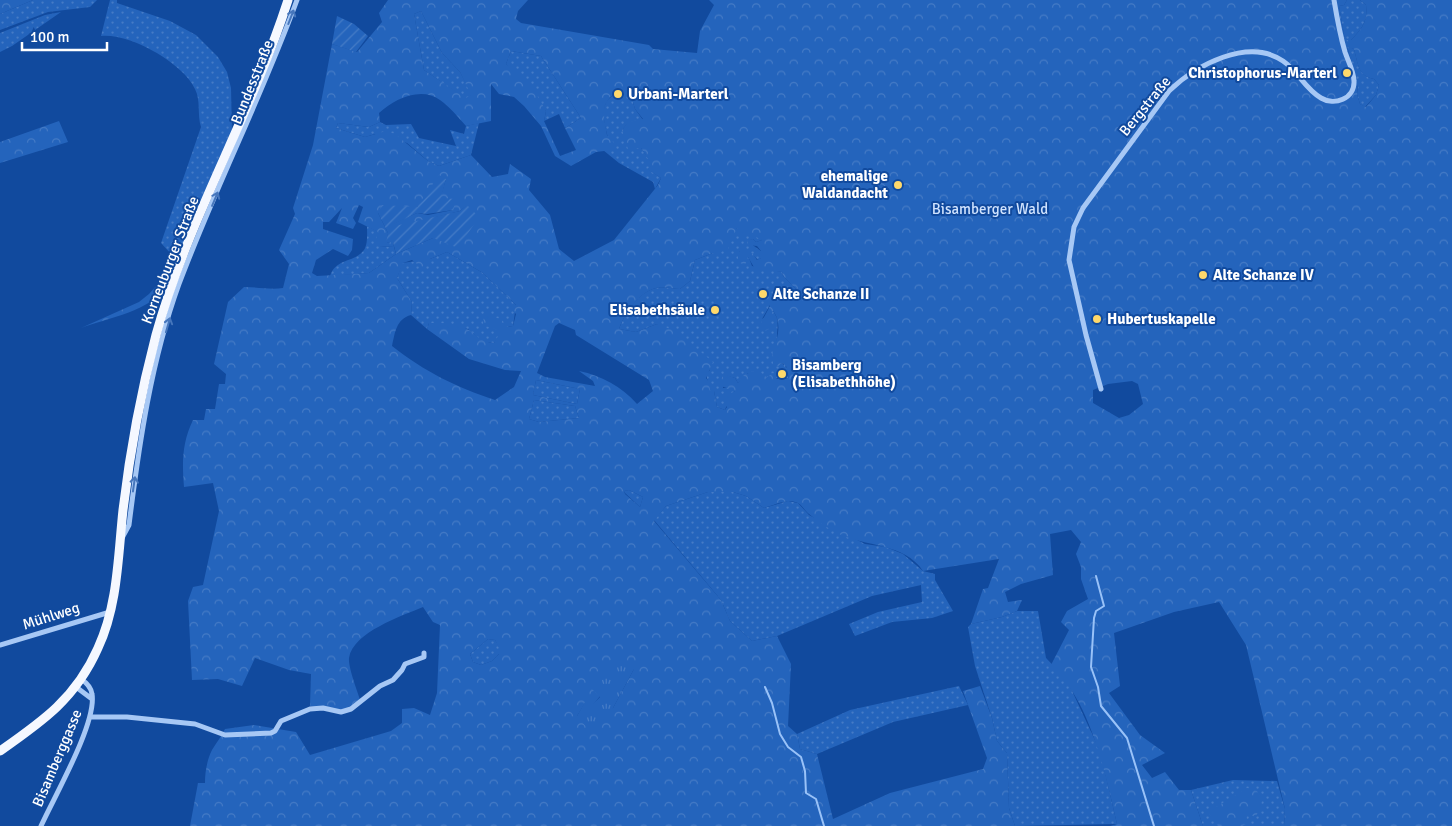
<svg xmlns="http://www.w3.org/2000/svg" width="1452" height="826" font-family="Signika,sans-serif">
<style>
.grass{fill:url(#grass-dots)}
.forest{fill:url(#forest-crowns);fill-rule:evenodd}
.park{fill:url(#park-tufts)}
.garden{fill:url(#garden-furrows)}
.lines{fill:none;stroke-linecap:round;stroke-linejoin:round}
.stream{stroke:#99c2f8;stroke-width:2}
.street{stroke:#a7c8f5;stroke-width:5}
.primary{stroke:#f5f8ff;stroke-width:9}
.oneway{stroke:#4676bc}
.poi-dot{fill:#ffd96b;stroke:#114a9e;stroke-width:2}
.labels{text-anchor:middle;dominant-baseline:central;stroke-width:4;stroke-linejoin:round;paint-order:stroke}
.poi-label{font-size:15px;font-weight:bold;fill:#fff;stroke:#114a9e;text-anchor:start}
.street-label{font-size:15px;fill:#fff;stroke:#114a9e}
.park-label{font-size:15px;fill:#d0e3fe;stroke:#114a9e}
</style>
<defs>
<pattern id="grass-dots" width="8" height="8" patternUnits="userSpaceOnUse" patternTransform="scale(1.25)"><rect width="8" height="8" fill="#2464bc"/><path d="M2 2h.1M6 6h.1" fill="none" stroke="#457bc6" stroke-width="1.8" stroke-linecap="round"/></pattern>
<pattern id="forest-crowns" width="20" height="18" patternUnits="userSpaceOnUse" patternTransform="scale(1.25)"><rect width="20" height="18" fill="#2464bc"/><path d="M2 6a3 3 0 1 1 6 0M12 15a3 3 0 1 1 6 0" fill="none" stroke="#457bc6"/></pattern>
<pattern id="park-tufts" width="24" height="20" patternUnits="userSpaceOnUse" patternTransform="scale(1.25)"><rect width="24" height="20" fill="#2464bc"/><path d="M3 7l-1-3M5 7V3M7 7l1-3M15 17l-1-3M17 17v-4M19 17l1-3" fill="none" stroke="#457bc6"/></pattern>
<pattern id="garden-furrows" width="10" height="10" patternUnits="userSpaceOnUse" patternTransform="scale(1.25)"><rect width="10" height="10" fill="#2464bc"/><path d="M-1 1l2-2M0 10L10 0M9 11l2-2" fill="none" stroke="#457bc6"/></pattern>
</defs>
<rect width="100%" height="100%" fill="#114a9e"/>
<!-- grass -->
<path class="grass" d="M33,0H97L90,7L48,12L0,30V14Z
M110,0H117V3L170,21L196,35L218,57L227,72L231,88L232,134L182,253L171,254L161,243L201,127C197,114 201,101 195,89C183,63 130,33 101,36Z
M1347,0H1360L1366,5C1368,21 1362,29 1351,40H1345L1339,6L1344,5Z
M421,11L442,53L460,72L472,95L466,99L424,70L414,14Z
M61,12L12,46L0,52V33L45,15Z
M1347,46L1354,49C1358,63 1358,76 1374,79L1379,85L1376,95L1365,107L1360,104L1357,94L1358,86Z
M511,51L541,56L581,118L565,128L559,114L544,121L546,111L506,64Z
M629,88L635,109L643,120L628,123L622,130L641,148L653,165L648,169L661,178L655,189L653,182L619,163L603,150H612C608,137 596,107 611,97C616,93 624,91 629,88Z
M380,122L386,125L411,124L419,138L456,146L450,130L464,134L466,126L479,123L471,155L439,166L428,161L407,143L375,134L365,137L336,128L338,123L369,127Z
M367,226L379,232V246L394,247L396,254L369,273L330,276C336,258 354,263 364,250C368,244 367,233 367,226Z
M737,228L761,238L762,240L756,242L753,239L747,241L761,251V258L758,260L754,256L739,251L749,258L752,266L782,272L783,276L799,292L784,290L770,305L762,319L773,311C781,321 776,330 777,342C777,349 779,356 780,362C786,366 791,371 788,378H765L748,373L738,383L735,378L724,375L723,388H733L735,391L730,395L725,410L717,407L714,391H710L706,374L710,370L657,324L636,332L619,329C625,313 637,293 656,288C662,286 673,289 680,289L690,281L695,260L713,253Z
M447,252L483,273L516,305L513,326L507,327L494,343L483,342L468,329L429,323L427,329L411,315L412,302L397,278L402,263L430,259Z
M536,380L580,389L577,404L533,395Z
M534,400L575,406L579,418L539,422L529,419Z
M629,490L643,497L640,507L625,493L624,491Z
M708,492H733L746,496L764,508L788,501L798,503L809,515L865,544L886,547L903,554L923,571L935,574V580L953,611L932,618L892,622L855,636L849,624L878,612L922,602L921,585L872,596L777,636L752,641L730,621L721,600L654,520L666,506Z
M1017,611H1038L1046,658L1067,680L1100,751L1117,824L1015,826L1009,808L1007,753L997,741L992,718L975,666L968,627L971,624L1002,617Z
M488,639L495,640L500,648L499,654L492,661L481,665L473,662L470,654Z
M959,686L968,705L893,722L817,754L800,749L797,734L850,710Z
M1233,780L1277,781L1285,809L1284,826H1203L1191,790Z"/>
<!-- forest -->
<path class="forest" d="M0,0H33L0,14Z
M388,0H528L518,11L516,19L521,23L649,45L653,49L697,53L700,31L714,5L709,0H1347L1344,5L1339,6L1345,40H1351C1362,29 1368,21 1366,5L1360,0H1452V826H1284L1285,809L1246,645L1219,602L1174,612L1114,633L1120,686L1109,693L1140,735L1165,753L1142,765L1152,778L1165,772L1179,790H1191L1203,826H1110L1117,824C1105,773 1091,702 1051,665L1069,630L1061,622L1067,611L1088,599L1081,579V567L1076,554L1081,542L1071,530L1050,534L1053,575L1021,584L1005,592L1008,602L1022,600L1017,611L1002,617L971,624L983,589L988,588L999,559L923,571C905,543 865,547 837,533C828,528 817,521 809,514C805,511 802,505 798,503C788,498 774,505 764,508L746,496L733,492H708L666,506L654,521L721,600L730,621L752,641L777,636L791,664L788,726L797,734L800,749L817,754L833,819L890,793L983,769L987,758L963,691L980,686L992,718L997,741L1007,753L1009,808L1015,826H190L198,783H205C205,772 207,760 212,750C216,743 221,737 225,729L254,725L296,732L310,755L391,731L402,723V709L414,708L430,715L437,693L440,625L433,622L423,607C402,616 353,632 349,658C348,668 358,692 361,703L346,712L310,706L311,674L289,670L255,658L242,686L218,679L192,680L188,601L193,587L203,585L219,511L213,483L184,487C182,462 182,443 193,420H204L206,409H215L219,384H225L226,374L214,364L228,302L244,287C257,287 271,290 283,288L289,264L279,250L295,214L293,208L313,145L332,44L357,52L382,22L379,13ZM421,11L442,53L460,72L471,95L466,98L424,70L414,14ZM1347,47L1354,49C1358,64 1358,76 1374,79L1379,85L1376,95L1366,107L1360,104L1357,94L1358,83ZM511,51L541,56L581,118L565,128L576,150L560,156L544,121L546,111L533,88L506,64ZM491,84L499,94L514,97L524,106L541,126L555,156L571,166L596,152L612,150L615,144L607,135L604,118L605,105L610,97L629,89L635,109L643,119L628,122L622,130L628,149L641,148L652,165L647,169L661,178L658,185L614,240L574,261L559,249L550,215L529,190L531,179L510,164L508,174L492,177L471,155L439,166L428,161L395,134L386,131L365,137L336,128L338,123L369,127L380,122L379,113C394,99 421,86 440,100C450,107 458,117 466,126L491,121ZM446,179L440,199L453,210L428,215L417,213L386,227L388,229L460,211L466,206L433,238L396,254L369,273L317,276L312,273L316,260L333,249L348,256L352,250L353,239L323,229V222H329L342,208L336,223L353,229L356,223L353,218L359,205L363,207L358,222L378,232L376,240L379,246L394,247L393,241L387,243L388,233L378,213L417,207ZM737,228L742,236L750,234L762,240L756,242L753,239L747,240L748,245L757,246L761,251V258L757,260L753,254L741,250L738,253V262L745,265L748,257L755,269L782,272L783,276L798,291L790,288C782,291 778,299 769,300L770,306L761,323L762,329L765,331L769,329L772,313L773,311C782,322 778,339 773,349C772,352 773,360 773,365L779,366L781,363L784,364L783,368L786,366L789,375L788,378L784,379L786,374L782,371L781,377L777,379L773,373L766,378L765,375L758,372L756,374L753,371L744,375L738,383L735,378L724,374L718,385L735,391L726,396L725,405L727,407L725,410L717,407L714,391L710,390L709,382L706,378L713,362L675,331L657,324L636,332L619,329C625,313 638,293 656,288C662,286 673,289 680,289L690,281L695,260L713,253L717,256L724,249H728ZM447,252L483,273L516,305L512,310L516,314L513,326L507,327L501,319L484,315L483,325L501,331L494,343C481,342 479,337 469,330C457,323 442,323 429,323L427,329L469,359L505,370L521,371L514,387L495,400C456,387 425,372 392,346C395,333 396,319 411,315L412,302L397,278L403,263L412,260L422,268L430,259ZM559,323L575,330L576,335L649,380L653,391L637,404C621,386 602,376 579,371L593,381L595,386L545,377L537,373L555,326ZM536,380L580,389L577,404L533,395ZM1132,381L1138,384L1143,404L1129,415L1119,418L1093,403V390L1108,384ZM534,400L575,406L579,418L539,422L529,419ZM629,490L643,497L640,507L625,494L624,491ZM488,639L495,640L499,648V654L492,661L481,665L473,662L470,654ZM634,669L613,708L577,716L585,703L593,705L600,696Z
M59,121L68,142L0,163V142Z
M178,253C174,264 171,276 166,286C154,310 105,319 81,328L139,302L149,294L159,283L171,254Z
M1247,788L1257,791L1262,801L1256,817L1247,814L1246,824L1242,826H1218L1208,812Z"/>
<!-- park -->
<path class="park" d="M610,660L634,669L613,708L590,731L577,716L585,702L593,704L600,697L591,688Z"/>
<!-- garden -->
<path class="garden" d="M337,16L354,24L368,36L356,52L332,44Z
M439,175L446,179L441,198L456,199L453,210L427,214L417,213L386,228L460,211L467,205L479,217L458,248L433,238L396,254L393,242L386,243L388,233L378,213L382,205L417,207Z"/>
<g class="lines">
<!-- stream -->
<path class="stream" d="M1096,576L1104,606L1096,611L1094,618L1091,667L1098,687L1101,706L1127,738L1154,826
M765,687L772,703L780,734L788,747L801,757L805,771L806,793L816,799L824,826"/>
<!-- street -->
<path class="street" d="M1101,389L1086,335L1069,260L1074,227L1083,208L1169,91C1196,65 1248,37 1283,61C1298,71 1305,89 1321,98C1334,106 1355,99 1354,81C1354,72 1348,61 1345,52C1340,35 1337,18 1334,0
M122,538L129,525C139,445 151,361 179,284C215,188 262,96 297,0
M0,645L110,612
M76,687L92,699
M90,717H127L195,724L225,735L271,733L275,731L281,721L310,709L323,708L341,712L351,709L380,686L393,680L402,670L405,664L424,657V653
M41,826C54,797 97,723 92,694C91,687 87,683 81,679"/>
<!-- primary -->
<path class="primary" d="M0,751C43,721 76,698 98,648C118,605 118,556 123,510C130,451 141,392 156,335C188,219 251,115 288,0"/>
</g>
<!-- one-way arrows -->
<defs><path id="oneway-shaft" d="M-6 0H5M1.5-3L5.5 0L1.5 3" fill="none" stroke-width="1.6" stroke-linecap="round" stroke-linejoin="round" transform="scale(1.25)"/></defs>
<g class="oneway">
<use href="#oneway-shaft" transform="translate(291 17) rotate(-69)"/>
<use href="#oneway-shaft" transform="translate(215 199) rotate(-67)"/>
<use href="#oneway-shaft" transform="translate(168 325) rotate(-74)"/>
<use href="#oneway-shaft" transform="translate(134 484) rotate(-82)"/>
</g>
<!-- markers -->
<g class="poi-dot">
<circle cx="1347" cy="73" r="5"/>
<circle cx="618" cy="94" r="5"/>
<circle cx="898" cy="185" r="5"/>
<circle cx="1203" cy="275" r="5"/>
<circle cx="763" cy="294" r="5"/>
<circle cx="715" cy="310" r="5"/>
<circle cx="1097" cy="319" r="5"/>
<circle cx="782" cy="374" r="5"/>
</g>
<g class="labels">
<!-- poi labels -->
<g class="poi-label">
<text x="1337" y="73" text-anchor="end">Christophorus-Marterl</text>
<text x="628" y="94">Urbani-Marterl</text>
<text x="888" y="176" text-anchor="end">ehemalige<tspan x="888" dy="17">Waldandacht</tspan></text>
<text x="1213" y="275">Alte Schanze IV</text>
<text x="773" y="294">Alte Schanze II</text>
<text x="705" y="310" text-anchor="end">Elisabethsäule</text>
<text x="1107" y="319">Hubertuskapelle</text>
<text x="792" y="365">Bisamberg<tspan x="792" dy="17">(Elisabethhöhe)</tspan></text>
</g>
<!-- street labels -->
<g class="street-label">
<text transform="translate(252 82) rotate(-68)">Bundesstraße</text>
<text transform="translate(1145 106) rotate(-51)">Bergstraße</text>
<text transform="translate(170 260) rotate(-69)">Korneuburger Straße</text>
<text transform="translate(51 616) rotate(-18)">Mühlweg</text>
<text transform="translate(57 758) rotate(-67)">Bisamberggasse</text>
</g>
<!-- park labels -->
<g class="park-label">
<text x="990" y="209">Bisamberger Wald</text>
</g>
</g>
<!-- scale -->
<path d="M22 42v8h85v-8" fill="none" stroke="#ffffff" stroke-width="2.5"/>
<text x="30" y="42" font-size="15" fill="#ffffff" stroke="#114a9e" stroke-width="4" paint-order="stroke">100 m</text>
</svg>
